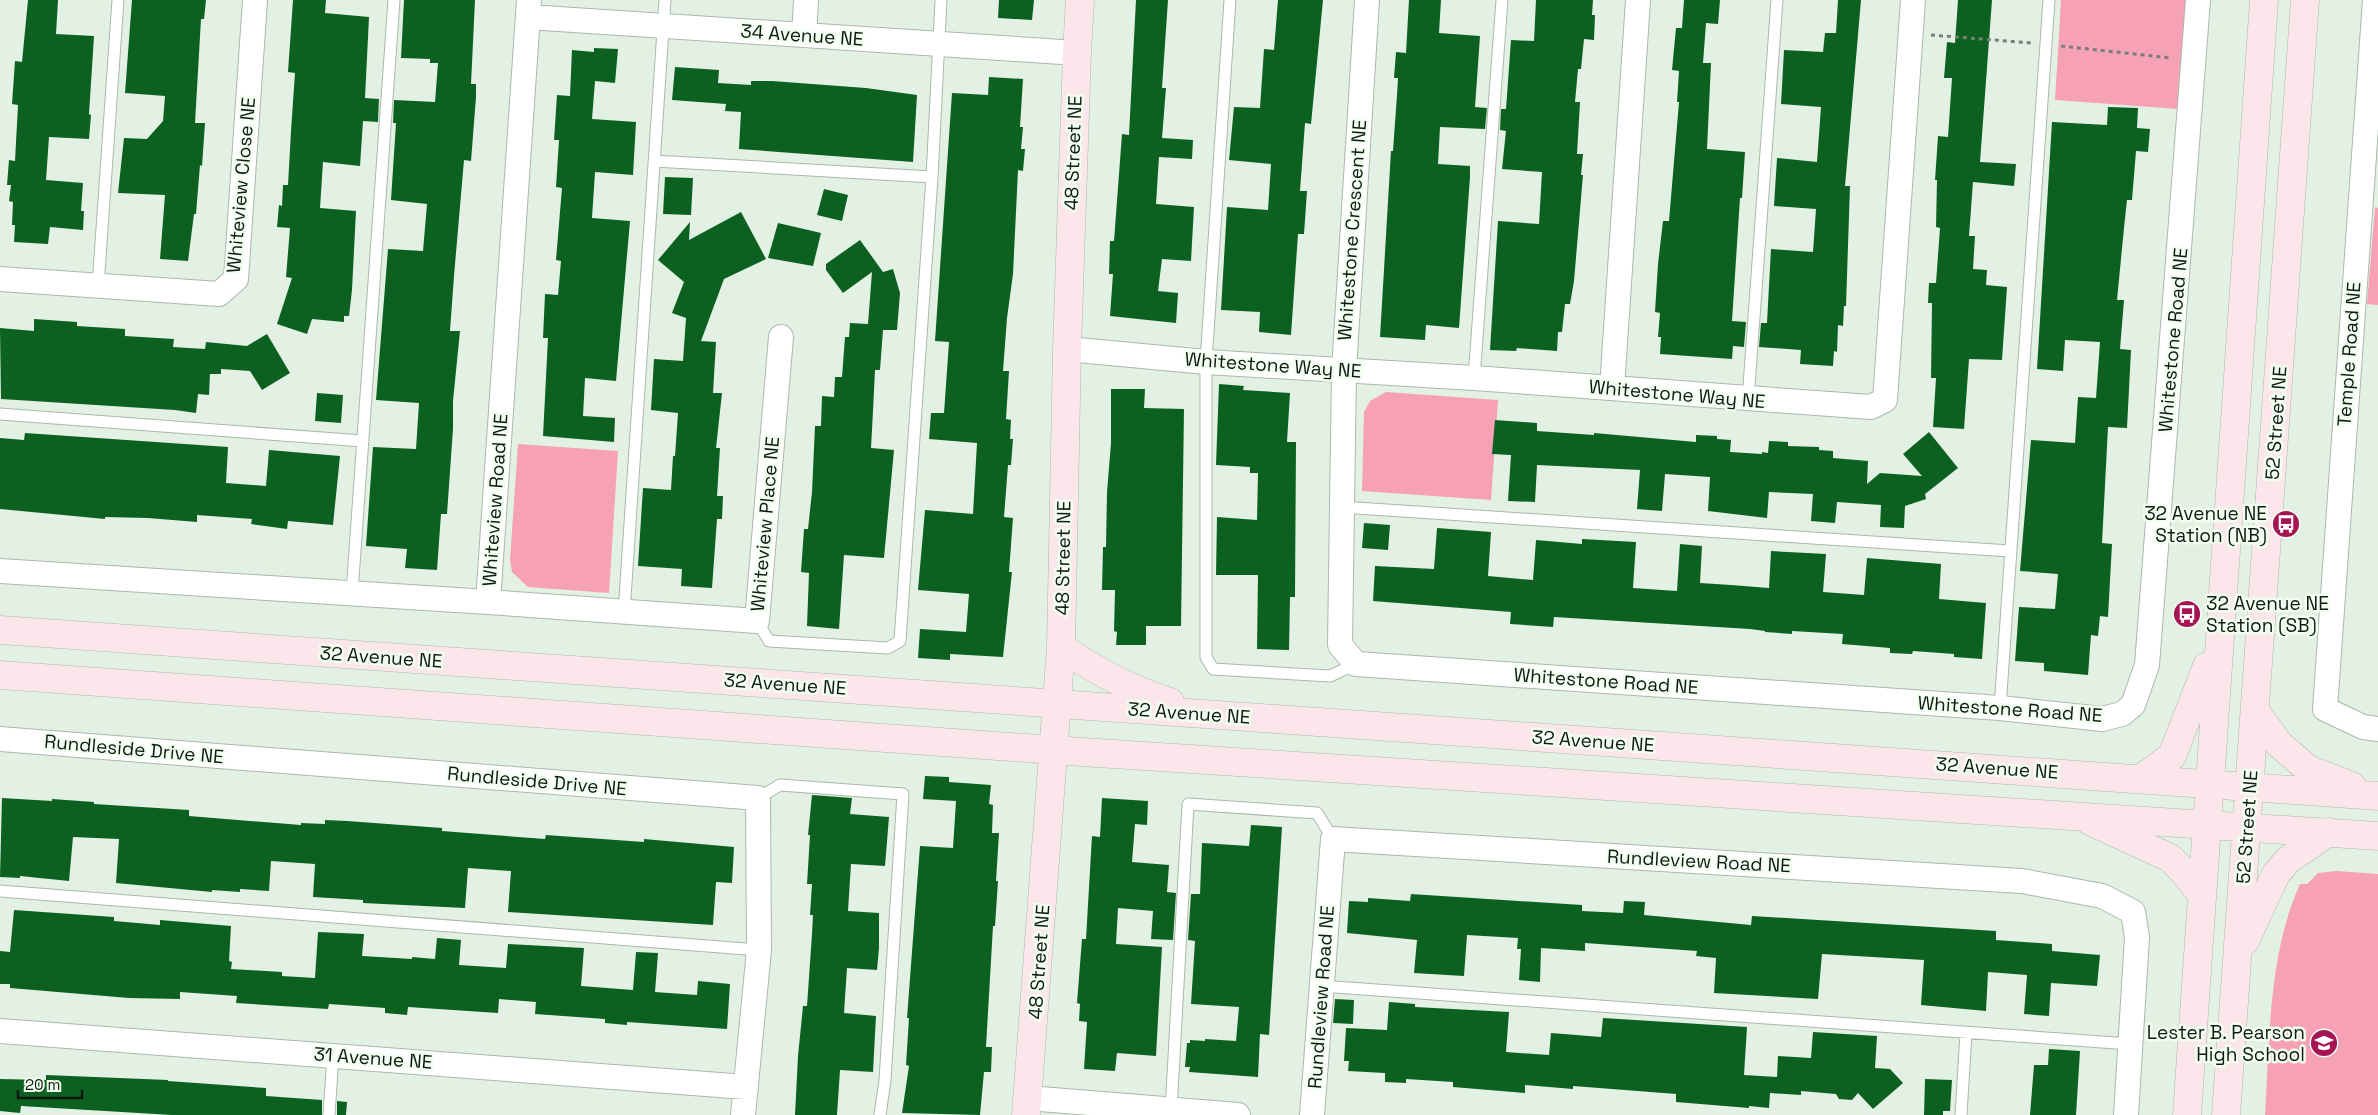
<svg xmlns="http://www.w3.org/2000/svg" width="2378" height="1115" font-family="'Space Grotesk',sans-serif">
<style>
.park{fill:#f7a1b7}
.building{fill:#0c6120}
.lines{fill:none;stroke-linecap:round;stroke-linejoin:round}
.lane-casing{stroke:#abb8ab;stroke-width:13}
.street-casing{stroke:#abb8ab;stroke-width:26}
.secondary-casing{stroke:#abb8ab;stroke-width:29}
.path{stroke:#768077;stroke-width:3;stroke-dasharray:4 4;stroke-linecap:butt}
.lane{stroke:#fff;stroke-width:11}
.street{stroke:#fff;stroke-width:24}
.secondary{stroke:#fbe6eb;stroke-width:28}
.labels{text-anchor:middle;dominant-baseline:central;stroke-width:5;stroke-linejoin:round;paint-order:stroke}
.street-label{font-size:19px;fill:#131813;stroke:#f1fff1}
.poi-label{font-size:19px;fill:#131813;stroke:#f1fff1;text-anchor:end}
</style>
<rect width="100%" height="100%" fill="#e3f1e4"/>
<!-- park -->
<path class="park" d="M2061,0H2186L2179,109L2055,100Z
M2375,207L2378,208V305L2367,304Z
M1386,392L1498,400L1491,500L1362,491L1364,412L1370,401Z
M518,444L618,451L609,593L528,587L512,572L510,560Z
M2337,871L2378,874V1115H2265C2270,1038 2268,955 2300,884H2307L2318,873Z"/>
<!-- building -->
<path class="building" d="M28,0H58L56,34L94,36L89,114L91,115L89,139L49,137L46,180L83,183L81,211H84L83,230L50,227L48,244L14,242L15,225H12L13,202L9,201L11,185H7L9,160L15,161L18,105L12,104L15,61L22,62Z
M132,0H206L204,19H201L195,123H205L202,166L200,165L196,214H194L188,261L160,259L165,195L118,193L124,138L147,139L163,121L165,96L125,93Z
M293,0H326L325,13L369,17L365,98L379,99L378,122L363,121L360,166L323,162L320,208L356,211L352,290L349,316H344V322L312,319L307,334L277,324L292,278L286,277L290,228L277,227L279,205L282,206L283,185H288L291,131L295,73L288,72Z
M404,0H475L471,84H476V97L471,161L464,160L454,276L450,331H460L453,401V429L447,514H441L437,570L405,568L407,549L366,546L373,447L416,449L419,403L376,400L388,249L423,251L427,204L391,200L396,123H393L394,100L435,102L438,63H430V59L401,58Z
M999,0H1034L1032,20L998,18Z
M1136,0H1168L1162,88H1166L1162,138L1193,140L1192,159L1159,157L1156,204L1194,207L1191,261L1162,259L1158,291L1178,293L1176,323L1110,316L1113,274H1109L1110,241H1114L1122,134L1129,135Z
M1278,0H1323L1311,124L1305,123L1300,191H1307L1304,234H1298L1291,335L1259,332L1260,312L1221,310L1227,207L1268,210L1271,164L1229,160L1234,107L1260,108L1264,49L1274,50Z
M1409,0H1441L1439,33L1480,36L1475,107L1487,108L1485,129L1440,127L1438,164L1470,166V177L1459,328L1426,325L1425,340L1380,337L1391,151H1393L1397,95L1398,78H1394L1396,52L1406,53Z
M1536,0H1593L1592,15H1595L1594,40L1584,39L1581,69H1578L1575,102H1580L1577,154H1583L1581,175H1583L1574,281L1570,304H1565L1562,332H1558L1557,351L1517,348L1516,351L1490,350L1498,221L1539,224L1542,172L1502,169L1506,131L1500,130L1501,109H1506L1511,40L1534,41Z
M1684,0H1720L1718,24L1706,23L1703,63H1711L1707,149L1745,152L1742,198H1740L1732,321L1746,322L1744,347L1733,346L1732,359L1660,354L1661,337H1658L1660,313L1655,312L1658,264L1663,221H1669L1679,102H1677L1679,71L1672,70L1676,28H1682Z
M1838,0H1861L1845,186H1850L1846,306H1844L1843,326L1838,325L1837,352L1834,351L1833,366L1800,364L1801,350L1759,347L1761,323H1767L1771,249L1813,252L1816,209L1774,206L1777,158L1817,162L1821,107L1781,104L1784,50L1823,52L1825,33H1836Z
M1958,0H1992L1980,162L2016,164L2014,186L1973,182L1969,236H1975L1973,269L1987,270L1986,285L2007,287L2002,360L1969,359L1964,429L1933,427L1936,378H1931L1932,303H1928L1929,283H1936L1940,228L1936,227L1937,180H1935L1938,136L1948,137L1952,78H1944L1947,42L1955,43Z
M594,48L618,49L615,83L595,81L592,119L636,122L633,175L595,172L592,218L630,221L616,381L585,378L583,416L615,418L614,442L543,436L548,338H543L545,294L558,295L561,261L556,260L562,188L556,187L559,140H554L557,95L570,96L572,50L594,52Z
M675,67L719,70L718,83L751,85V81H772L866,88L917,95L913,162L739,149L741,112L725,111L726,104L672,100Z
M989,77L1023,79L1020,127H1023L1021,149H1025L1023,171L1018,170L1013,274L1007,318L1003,371H1009L1006,419L1011,420L1010,439H1013L1011,465H1008L1004,517L1013,518L1009,572H1012L1003,657L950,654V660L918,658L920,629L966,632L969,594L918,590L925,510L973,514L977,443L929,439L931,413H944L949,342L935,341L952,93L988,95Z
M2108,107L2138,108L2137,128L2150,129L2148,152L2136,151L2132,200H2127L2124,228L2117,300H2124L2120,349L2131,350L2127,428L2108,427L2102,543L2112,544L2108,617L2100,616L2098,636L2091,635L2088,675L2044,671V663L2015,661L2019,607L2055,609L2058,574L2020,571L2031,440L2075,443L2078,397L2096,398L2100,342L2065,340L2063,371L2037,369L2052,122L2107,125Z
M665,177L693,178L691,215L663,214Z
M824,189L848,195L842,221L817,215Z
M741,212L766,259L724,279L701,341L716,342L713,393H722L716,448H720L717,496H723L722,519H717L712,588L681,586L682,569L638,566L643,488L671,490L673,456H675L678,413L651,410L654,359L683,361L686,318L672,313L684,282L658,260L690,222L689,240Z
M778,223L821,233L813,266L768,258Z
M860,240L883,272L893,269L900,293L897,330H883L880,370H875L873,411L871,448L894,450L884,558L844,555L839,629L807,626L809,573L801,572L804,529H808L812,492L815,426H821L822,396L834,397L835,377H842L845,337H849L850,323L868,324L872,272L843,293L826,270V264Z
M34,319L77,322V326L125,329V336L174,339L173,347L205,349L206,342L247,346L267,334L290,373L262,390L250,371L221,369V374H210L209,395L198,394L196,413L175,410L1,399L0,328L34,331Z
M1219,384L1244,386L1243,390L1290,393L1287,442H1296L1295,597H1290L1289,650L1257,649L1258,575H1216L1217,517L1257,520L1258,473H1250V467L1216,465Z
M1111,389H1145L1144,408L1184,409L1181,626H1146V645H1116L1117,632L1114,631L1115,590H1102L1103,547H1106L1107,492L1111,443Z
M317,393L343,395L341,423L315,421Z
M1495,420L1537,423V431L1594,435V433L1696,442V435L1717,436V439L1731,440L1730,452L1762,454V452L1768,453L1769,441L1788,442V446L1819,447V450L1833,451V458L1868,461L1867,484L1880,473L1922,476L1903,454L1929,432L1958,468L1925,494L1926,499L1905,506L1904,528L1880,527L1881,505L1837,502L1835,523L1811,521L1813,494L1769,492L1767,518L1708,511L1710,477L1665,474L1662,511L1637,509L1640,470L1537,465L1535,502L1508,501L1511,455L1492,454Z
M25,433L228,447L226,483L266,486L269,450L340,456L333,525L288,521L287,529L251,524L252,519L197,515V522L148,518L105,517V519L0,509V438L24,440Z
M1364,523L1390,525L1388,550L1362,548Z
M1437,528L1491,532L1488,576L1533,580L1536,540L1582,544V539L1636,542L1633,588L1677,591L1680,544L1702,546L1700,583L1731,585L1769,588L1771,551L1826,554L1823,592L1864,595L1867,558L1941,564L1939,599L1986,603L1982,659L1954,657V654L1913,651L1912,654L1890,653V648L1842,644L1843,634L1792,631V634L1765,632V631L1750,629L1554,617L1553,627L1510,624L1511,612L1373,601L1375,566L1434,569Z
M925,776L949,777V782L991,785L989,804L993,805L992,833H999L996,881H998L995,926H993L986,1047H992L991,1072H984L980,1115L902,1113L909,1066L906,1065L909,1018H907L920,846L953,848L956,801L923,799Z
M812,795L852,798L850,814L889,817L885,866L851,864L848,911L879,913V948L877,970L847,968L844,1013L876,1016L873,1072L840,1070L837,1115H795L798,1056L803,1006H807L812,934L813,915H810L812,884H807L810,835H808Z
M2,798L52,801V799L94,802V804L189,810V816L301,825V823L325,824V820L347,821L442,828V831L545,839L546,835L644,842V839L734,847L732,883L716,882L713,925L508,912L511,871L468,868L465,908L363,903V900L313,897L315,864L271,861L269,891L240,889V892L212,890V892L116,883L119,839L73,837L69,881L20,876V878L0,877Z
M1102,798L1148,801L1147,825L1135,824L1132,862L1169,865L1167,892L1176,893L1173,940L1151,939L1153,911L1118,908L1116,944L1162,947L1156,1056L1117,1053L1115,1071L1084,1069L1087,1022L1079,1021L1080,1004L1077,1003L1082,939H1086L1092,836L1100,837Z
M1251,825L1282,827L1269,1035L1260,1034L1258,1077L1189,1072L1190,1067H1185L1187,1043H1190V1040L1205,1041V1039L1236,1041L1239,1007L1191,1004L1195,941L1188,940L1191,894H1200L1202,843L1249,846Z
M1411,894L1582,905V911L1623,913L1624,901L1645,902L1644,915L1751,925L1752,916L1996,931V940L2052,944V951L2100,955L2097,986L2051,983L2049,1016L2024,1014L2027,975L1988,972L1986,1011L1921,1005L1924,960L1822,954L1818,999L1714,993L1716,958L1696,956L1697,951L1585,943V951L1541,948L1540,982L1519,980L1521,949H1517L1518,938L1467,935L1464,976L1414,973L1417,940L1347,933L1349,901L1368,902V898L1410,901Z
M14,910L114,917V921L160,925V920L231,926L229,961L232,962L231,969L282,972V976L315,978L318,932L364,934L362,956L412,959V957L435,959L437,938L461,940L459,965L506,968L508,944L584,948L581,986L633,990L636,952L658,953L655,992L697,995L698,981L730,984L727,1029L627,1022V1025L605,1023V1019L535,1014L536,1002L499,999L498,1013L408,1007L407,1015L385,1013V1008L329,1004L328,1009L236,1003L237,996L180,992V999L129,998L10,988V984H0V951L10,952Z
M1335,999L1354,1000L1353,1024L1333,1023Z
M1389,1002L1415,1004V1007L1509,1012L1506,1052L1549,1055L1551,1033L1601,1037L1603,1018L1747,1027L1744,1075L1777,1077L1778,1056L1811,1058L1813,1032L1877,1036L1875,1068L1890,1069L1903,1083L1873,1109L1858,1093L1852,1100L1839,1099L1836,1094L1801,1091V1095L1770,1093L1769,1108L1749,1106V1108L1676,1102V1094L1612,1089L1573,1086V1089L1525,1085V1093L1453,1087V1082L1406,1079V1083L1385,1082V1073L1348,1071L1349,1061H1344L1346,1028L1387,1030Z
M2049,1049L2080,1051L2076,1115H2030L2034,1065H2048Z
M46,1075L168,1080V1081L266,1088V1096L322,1100V1115H172L21,1106L20,1113L0,1111V1079L46,1080Z
M1925,1079L1952,1080L1950,1111H1943V1115H1924Z
M337,1101L347,1102L346,1115H337Z"/>
<g class="lines">
<defs>
<path id="lane" d="M1230,0L1206,362V657L1213,669L1330,676L1356,664
M654,161L932,177
M98,286L118,0
M1474,378L1502,0
M1748,400L1777,0
M0,414L363,441
M1341,507L2010,551
M352,593L394,0
M624,613L665,0
M757,621L769,641L888,648L900,641L932,177L941,0
M2000,708L2049,0
M758,798L780,785L903,794L885,1080L880,1115
M0,891L759,950
M1321,986L2130,1044
M1171,1111L1188,804L1317,813L1333,839
M329,1115L333,1055
M1961,1115L1966,1033"/>
<path id="street" d="M1367,0L1344,370L1340,645L1356,664L2000,708L2102,719L2122,714L2133,705L2147,665L2198,0
M2375,0L2325,709L2363,727L2378,729
M528,17L1077,53
M804,35L806,0
M0,279L219,294L236,279L255,0
M1067,349L1206,362L1474,378L1871,407L1885,400L1913,0
M1612,388L1638,0
M0,571L488,602L529,0
M488,602L757,621L781,337
M0,739L758,798L759,950L743,1115
M0,1031L746,1087
M1028,1098L1238,1115
M1312,1115L1333,839L2022,881L2102,896L2133,912L2137,937L2126,1115"/>
<path id="secondary" d="M0,630L2378,796
M1061,647C1095,671 1130,689 1170,702
M0,675L1082,752L2378,836
M2255,711L2279,744L2308,769L2352,786
M2142,778L2172,756L2207,666
M2090,821L2170,858L2182,870L2202,895
M2245,941L2276,874L2288,860L2329,832
M1026,1115L1061,647L1067,349L1077,53L1080,0
M2187,1115L2264,0
M2226,1115L2305,0"/>
</defs>
<!-- lane casing -->
<use href="#lane" class="lane-casing"/>
<!-- street casing -->
<use href="#street" class="street-casing"/>
<!-- secondary casing -->
<use href="#secondary" class="secondary-casing"/>
<!-- path -->
<path class="path" d="M1931,35L2032,43
M2061,46L2171,58"/>
<!-- lane -->
<use href="#lane" class="lane"/>
<!-- street -->
<use href="#street" class="street"/>
<!-- secondary -->
<use href="#secondary" class="secondary"/>
</g>
<!-- icons -->
<defs>
<symbol id="bus-disc" viewBox="-11 -11 22 22"><circle r="9.5" fill="#a61553" stroke="#f1fff1"/><path d="M-5-6H5V4H4V6H2V4H-2V6H-4V4H-5ZM-3.5-4V0h7V-4ZM-3.5 1.2v1.5H-2V1.2ZM2 1.2v1.5H3.5V1.2Z" fill="#fff"/></symbol>
<symbol id="school-disc" viewBox="-11 -11 22 22"><circle r="9.5" fill="#a61553" stroke="#f1fff1"/><path d="M0-5L7-2L0 1L-7-2ZM-4 1L0 2.5L4 1V4Q0 6-4 4Z" fill="#fff"/></symbol>
</defs>
<g fill-rule="evenodd">
<use href="#bus-disc" x="2270" y="508" width="32" height="32"/>
<use href="#bus-disc" x="2171" y="598" width="32" height="32"/>
<use href="#school-disc" x="2308" y="1027" width="32" height="32"/>
</g>
<g class="labels">
<!-- street labels -->
<g class="street-label">
<text transform="translate(802 35) rotate(4)">34 Avenue NE</text>
<text transform="translate(1073 153) rotate(-88)">48 Street NE</text>
<text transform="translate(241 185) rotate(-85)">Whiteview Close NE</text>
<text transform="translate(1352 230) rotate(-86)">Whitestone Crescent NE</text>
<text transform="translate(2173 340) rotate(-85)">Whitestone Road NE</text>
<text transform="translate(2349 354) rotate(-86)">Temple Road NE</text>
<text transform="translate(1273 365) rotate(4)">Whitestone Way NE</text>
<text transform="translate(1677 394) rotate(5)">Whitestone Way NE</text>
<text transform="translate(2276 423) rotate(-86)">52 Street NE</text>
<text transform="translate(495 500) rotate(-86)">Whiteview Road NE</text>
<text transform="translate(765 524) rotate(-85)">Whiteview Place NE</text>
<text transform="translate(1063 558) rotate(-89)">48 Street NE</text>
<text transform="translate(381 657) rotate(4)">32 Avenue NE</text>
<text transform="translate(1606 681) rotate(4)">Whitestone Road NE</text>
<text transform="translate(785 684) rotate(4)">32 Avenue NE</text>
<text transform="translate(2010 709) rotate(4)">Whitestone Road NE</text>
<text transform="translate(1189 713) rotate(4)">32 Avenue NE</text>
<text transform="translate(1593 741) rotate(4)">32 Avenue NE</text>
<text transform="translate(134 749) rotate(5)">Rundleside Drive NE</text>
<text transform="translate(1997 768) rotate(4)">32 Avenue NE</text>
<text transform="translate(537 781) rotate(5)">Rundleside Drive NE</text>
<text transform="translate(2247 827) rotate(-86)">52 Street NE</text>
<text transform="translate(1699 861) rotate(3)">Rundleview Road NE</text>
<text transform="translate(1039 962) rotate(-86)">48 Street NE</text>
<text transform="translate(1321 997) rotate(-86)">Rundleview Road NE</text>
<text transform="translate(373 1058) rotate(4)">31 Avenue NE</text>
</g>
<!-- poi labels -->
<g class="poi-label">
<text x="2267" y="513">32 Avenue NE<tspan x="2267" dy="22">Station (NB)</tspan></text>
<text x="2206" y="603" text-anchor="start">32 Avenue NE<tspan x="2206" dy="22">Station (SB)</tspan></text>
<text x="2305" y="1032">Lester B. Pearson<tspan x="2305" dy="22">High School</tspan></text>
</g>
</g>
<!-- scale -->
<path d="M18 1090v8h64v-8" fill="none" stroke="#131813" stroke-width="2.5"/>
<text x="25" y="1090" font-size="15" fill="#131813" stroke="#f1fff1" stroke-width="4" paint-order="stroke">20 m</text>
</svg>
